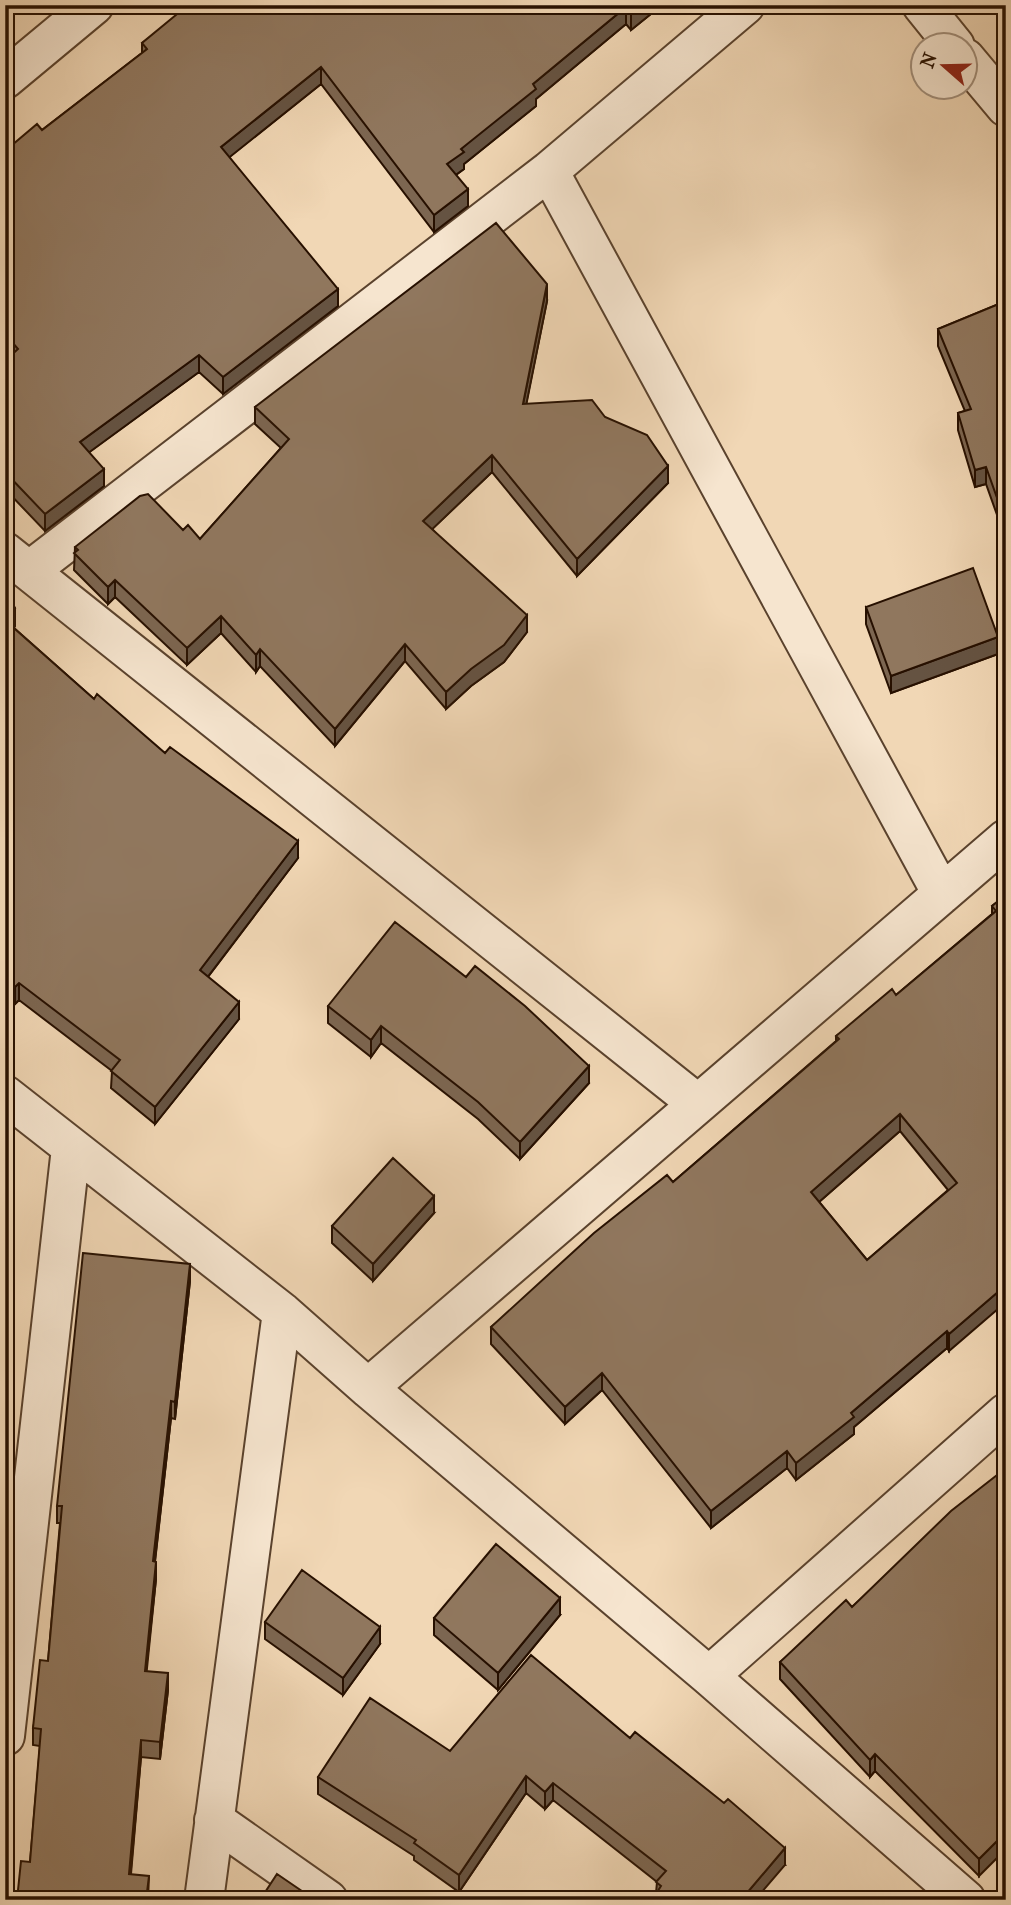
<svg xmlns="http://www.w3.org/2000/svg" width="1011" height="1905" font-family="'IM FELL French Canon',serif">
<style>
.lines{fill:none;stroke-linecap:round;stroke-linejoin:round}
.minor-casing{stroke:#5a422d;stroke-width:42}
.minor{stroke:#f6e5cf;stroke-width:38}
.wall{fill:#7c6651;stroke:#271000;stroke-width:2;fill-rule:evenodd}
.shaded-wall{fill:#655342;stroke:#271000;stroke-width:2}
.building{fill:#90775e;stroke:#271000;stroke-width:2;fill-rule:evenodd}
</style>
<rect width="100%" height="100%" fill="#f1d7b5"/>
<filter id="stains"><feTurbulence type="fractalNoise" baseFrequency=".00286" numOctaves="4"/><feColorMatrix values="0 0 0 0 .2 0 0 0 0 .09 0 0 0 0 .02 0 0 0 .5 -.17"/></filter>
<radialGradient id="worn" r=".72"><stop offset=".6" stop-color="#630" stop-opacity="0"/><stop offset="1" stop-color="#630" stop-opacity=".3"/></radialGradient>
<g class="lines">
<defs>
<path id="minor" d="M922,5L955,46
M965,58L1006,107
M5,79L94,5
M549,171L942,894
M5,552L698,1104
M29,571L549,171L745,5
M5,1095L282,1312L368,1388L709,1676L966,1900
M368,1388L1006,839
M709,1676L1006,1413
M5,1736L71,1148
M214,1820L328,1900
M204,1900L282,1312"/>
</defs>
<!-- minor casing -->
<use href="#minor" class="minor-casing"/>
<!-- minor -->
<use href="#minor" class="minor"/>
</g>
<!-- wall -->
<path class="wall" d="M198,5H662L631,30L626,24L536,99V106L464,164V169L456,175L468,206L434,232L321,84L229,157L338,306L223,394L199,372L89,452L104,486L45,531L5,489V361L10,357L5,351V151L42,130L142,53V43Z
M547,301L526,404L605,417L668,483L577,576L492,472L432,529L527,632L504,662L471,686L446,709L405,661L335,746L260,666L256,672L221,633L187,665L115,597L108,604L74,570L75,547L183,530L200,539L281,448L255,424V407Z
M1006,301V540L986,484L975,487L958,430V413L965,411L938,346V329Z
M5,600L15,626L14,628L94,699L298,858L208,977L239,1019L155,1124L111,1088L112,1071L19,1000L15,1004L5,996Z
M866,607L998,654L891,693L866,624Z
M1006,895L949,1351L947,1348L854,1427V1434L796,1480L787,1468L711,1528L602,1390L565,1424L491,1344V1327L673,1182L836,1041V1036L896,995L992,914V906ZM900,1131L948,1190L867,1260L819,1202Z
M466,977L589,1083L520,1159L478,1119L381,1043L371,1057L328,1023V1006Z
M434,1213L373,1281L332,1243V1226Z
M190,1281L175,1419L171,1418L155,1562L156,1579L146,1671L168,1690L160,1759L141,1757L131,1874L149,1893L148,1900H17L30,1862L40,1746L33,1745V1728L48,1661L60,1523H57V1506Z
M1006,1468L979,1876L875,1771L870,1777L780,1679V1662L852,1607Z
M560,1615L498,1690L434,1635V1618Z
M265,1622L380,1644L343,1695L265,1639Z
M630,1738L785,1865L656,1893L657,1882L553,1800L545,1809L526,1793L459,1892L414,1860V1856L318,1794V1777L450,1751Z"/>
<!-- shaded-wall -->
<path class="shaded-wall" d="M641,5H662L631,30V13Z
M626,7V24L536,99V106L464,164V169L447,181V164L461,149L533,84Z
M321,67V84L221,164V147Z
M468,189V206L434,232V215Z
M547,284V301L523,421V404Z
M338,289V306L223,394V377Z
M199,355V372L80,459V442Z
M492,455V472L423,538V521Z
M668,466V483L577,576V559Z
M986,467V484L975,487V470Z
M104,469V486L45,531V514Z
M115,580V597L108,604V587Z
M15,609V626L6,638V621Z
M527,615V632L504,662L471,686L446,709V692Z
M221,616V633L187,665V648Z
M998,637V654L891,693V676Z
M405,644V661L335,746V729Z
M260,649V666L256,672V655Z
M298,841V858L200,987V970Z
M19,983V1000L15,1004V987Z
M239,1002V1019L155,1124V1107Z
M381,1026V1043L371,1057V1040Z
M589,1066V1083L520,1159V1142Z
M900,1114V1131L811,1209V1192Z
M434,1196V1213L373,1281V1264Z
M190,1264V1281L175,1419V1402Z
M1006,1285V1302L949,1351V1334Z
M947,1331V1348L854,1427V1434L796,1480V1463L851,1413Z
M602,1373V1390L565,1424V1407Z
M171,1401V1418L153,1578V1561Z
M787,1451V1468L711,1528V1511Z
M156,1562V1579L145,1688V1671Z
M560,1598V1615L498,1690V1673Z
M380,1627V1644L343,1695V1678Z
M168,1673V1690L160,1759V1742Z
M141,1740V1757L129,1891V1874Z
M875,1754V1771L870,1777V1760Z
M526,1776V1793L459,1892V1875Z
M553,1783V1800L545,1809V1792Z
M1006,1832V1849L979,1876V1859Z
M785,1848V1865L755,1900H741Z
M149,1876L148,1900H146Z"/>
<!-- building -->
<path class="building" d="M188,5L193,10L198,5H641L631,13L626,7L533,84L536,89L461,149L464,152L447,164L468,189L434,215L321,67L221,147L338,289L223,377L199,355L80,442L104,469L45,514L5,472V361L18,349L5,334V151L37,124L42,130L147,49L142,43Z
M496,223L547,284L523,404L592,400L605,417L647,435L668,466L577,559L492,455L423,521L527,615L504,645L471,669L446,692L405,644L335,729L260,649L256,655L221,616L187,648L115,580L108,587L74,553L78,550L75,547L140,496L148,494L183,530L188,525L200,539L289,439L255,407Z
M1006,301V523L986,467L975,470L958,413L971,409L938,329Z
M973,568L998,637L891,676L866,607Z
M5,600L15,609L6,621L94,699L97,694L165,753L170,747L298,841L200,970L239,1002L155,1107L111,1071L120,1060L19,983L15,987L5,979Z
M1006,895V1285L949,1334L947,1331L851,1413L854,1417L796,1463L787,1451L711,1511L602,1373L565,1407L491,1327L594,1233L667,1175L673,1182L839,1039L836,1036L892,989L896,995L996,911L992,906ZM900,1114L957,1183L867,1260L811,1192Z
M395,922L466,977L475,966L525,1006L589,1066L520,1142L478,1102L381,1026L371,1040L328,1006Z
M393,1158L434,1196L373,1264L332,1226Z
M83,1253L190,1264L175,1402L171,1401L153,1561L156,1562L145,1671L168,1673L160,1742L141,1740L129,1874L149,1876L146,1900H17L21,1861L30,1862L41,1729L33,1728L40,1660L48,1661L62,1506H57Z
M1006,1468V1832L979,1859L875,1754L870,1760L780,1662L846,1600L852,1607L951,1511Z
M496,1544L560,1598L498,1673L434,1618Z
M302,1570L380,1627L343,1678L265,1622Z
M531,1655L630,1738L635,1732L724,1803L728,1799L785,1848L741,1900H652L661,1886L656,1882L666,1871L553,1783L545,1792L526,1776L459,1875L414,1843L416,1840L318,1777L370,1698L450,1751Z
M277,1874L315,1900H260Z"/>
<!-- margin -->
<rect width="1011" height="1905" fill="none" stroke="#f1d7b5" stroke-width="28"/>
<rect x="7" y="7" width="997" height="1891" fill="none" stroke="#271000" stroke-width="3.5"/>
<rect x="14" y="14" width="983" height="1877" fill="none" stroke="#271000" stroke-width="2"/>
<!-- north arrow -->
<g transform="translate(944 66) rotate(290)"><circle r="33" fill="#f6e5cf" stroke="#a3907c" stroke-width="2"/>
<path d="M0-5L12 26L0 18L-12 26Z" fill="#8f2418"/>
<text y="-10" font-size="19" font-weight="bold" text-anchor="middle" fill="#271000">N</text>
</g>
<rect width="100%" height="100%" filter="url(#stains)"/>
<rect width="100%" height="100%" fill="url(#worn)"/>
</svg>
